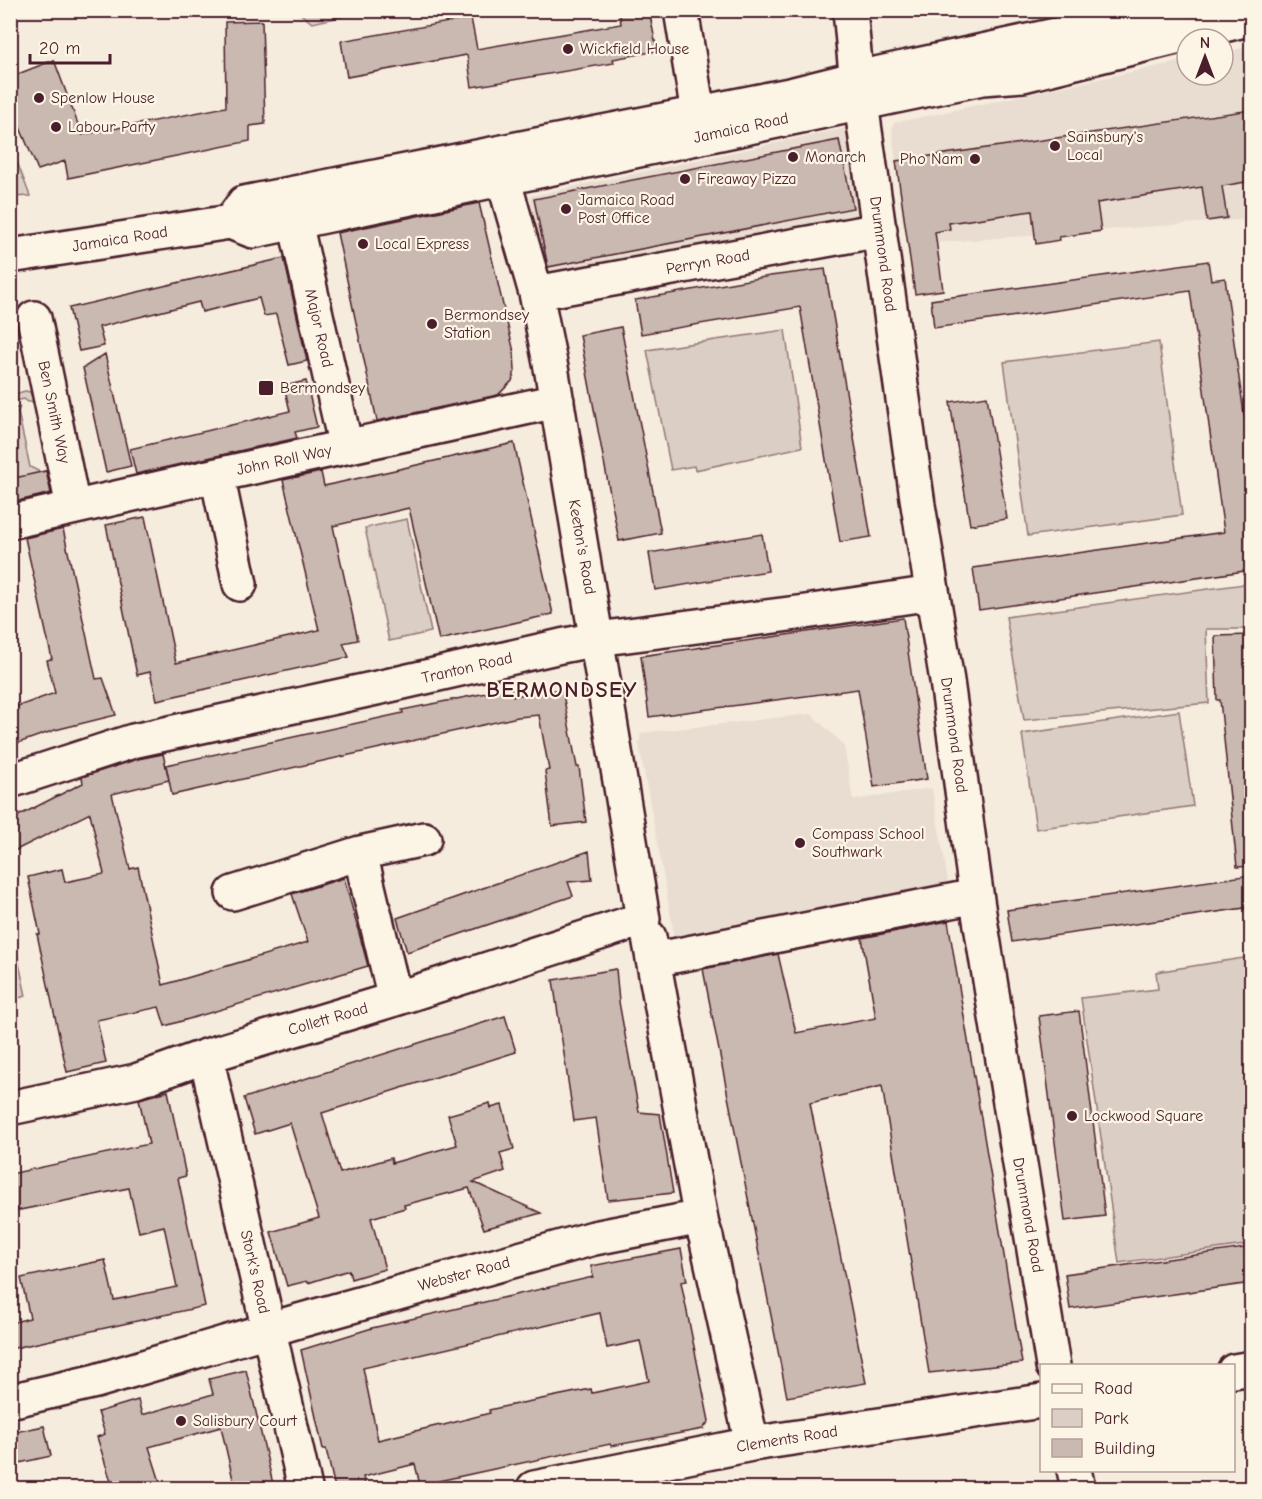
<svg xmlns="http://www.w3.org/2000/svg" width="1262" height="1499" font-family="'Comic Neue',sans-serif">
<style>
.built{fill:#e8ddd0}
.green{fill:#dbcec4;stroke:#927678;stroke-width:1.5}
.building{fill:#cab9b1;stroke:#4a1f2b;stroke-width:1.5;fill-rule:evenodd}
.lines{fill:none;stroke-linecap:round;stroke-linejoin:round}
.minor-casing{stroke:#4a1f2b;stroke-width:38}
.major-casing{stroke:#4a1f2b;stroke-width:38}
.minor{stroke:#fcf5e5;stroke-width:33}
.major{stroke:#fcf5e5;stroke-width:33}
.poi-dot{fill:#4a1f2b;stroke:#fcf5e5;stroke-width:2}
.labels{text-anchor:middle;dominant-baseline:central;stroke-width:4.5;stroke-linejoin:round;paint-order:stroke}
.poi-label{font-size:16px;fill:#4a1f2b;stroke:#fcf5e5;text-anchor:start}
.street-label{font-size:16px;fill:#4a1f2b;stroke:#fcf5e5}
.district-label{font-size:22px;font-weight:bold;letter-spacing:1.5px;fill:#4a1f2b;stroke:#fcf5e5}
</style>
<rect width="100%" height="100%" fill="#f5ecde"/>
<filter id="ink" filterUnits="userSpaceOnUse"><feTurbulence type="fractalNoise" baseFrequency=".0167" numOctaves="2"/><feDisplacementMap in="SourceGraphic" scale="12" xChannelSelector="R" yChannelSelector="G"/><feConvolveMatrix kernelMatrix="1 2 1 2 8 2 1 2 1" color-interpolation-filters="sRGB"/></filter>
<g filter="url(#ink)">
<!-- built -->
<path class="built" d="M1243,48L1252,53L1251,219L918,244L915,226L903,227L892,129L894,123L1187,60V75H1223V53Z
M846,128L858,219L544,276L530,196Z
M811,714L844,745L853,800L932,788L949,887L675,939L639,744L641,733Z"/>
<!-- green -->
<path class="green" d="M297,11H369L312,23Z
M10,146H11L30,196L11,197Z
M785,330L802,447L695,470L694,466L671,470L647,350Z
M1159,342L1182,515L1028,536L1004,362Z
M25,391L30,392L34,401L28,402L24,399L11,402V395Z
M20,407L18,412L30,467L40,472L50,470L53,493L11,503L10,410Z
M407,519L431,632L389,641L365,528Z
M1251,583V629H1206L1209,703L1024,720L1006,617Z
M1179,711L1193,806L1036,829L1022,734Z
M11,926L26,996L11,1000H10Z
M1249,957L1252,975L1251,1244L1119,1263L1081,998L1158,989L1156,972Z"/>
<!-- building -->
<path class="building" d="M619,10H649L657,51L613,59L614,63L472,87L467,55L347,77L341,41L471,18L477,49L621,24Z
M262,21L265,124L250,126V141L68,178L65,161L38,170L10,104V77L54,60L82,135L226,107L225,22Z
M1251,110V181L1222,186L1227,218L1207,221L1202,187L1097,203L1101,231L1059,237L1060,240L1036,244L1032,211L949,223L950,229L935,232L943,290L915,294L896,161Z
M839,140L853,208L548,267L534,199Z
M479,203L514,352L515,371L512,381L498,395L377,421L337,233Z
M284,258L307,361L289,365L276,314L264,316L259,298L202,312L199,302L99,327L104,346L79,351L69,308Z
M1208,261L1211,280L1225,278L1251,464V570L979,610L973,568L1224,532L1190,291L934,328L931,300Z
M825,269L871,537L840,542L800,307L641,334L635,300L770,276Z
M621,327L661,533L619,541L580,335Z
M105,354L131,466L106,472L83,368Z
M306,381L317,427L295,432L297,438L136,474L130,449L290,411L284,386Z
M987,396L1007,519L970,525L950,402Z
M514,443L553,614L439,640L409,508L333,526L358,640L343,643L349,657L157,700L150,672L137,675L106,525L145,517L176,663L319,630L283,480L321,472L324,486Z
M46,471L51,493L10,503V479Z
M63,529L96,679L103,678L116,715L55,730L10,746V709L55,693L47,660L52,659L25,538Z
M762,534L768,571L655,590L649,553Z
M903,618L927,779L874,787L858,689L649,717L641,656Z
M1251,635V866L1237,867L1220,700H1217L1215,636Z
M511,688L513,696L562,689L577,767H579L586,822L552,826L545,771L549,770L539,715L518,717L172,795L166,765L403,713L402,710Z
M163,754L169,780L112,794L130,869L138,867L163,985L308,942L292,894L344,878L368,966L165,1026L159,1007L97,1020L106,1063L67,1072L37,934H40L28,877L62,869L65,882L104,874L90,813L10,853V820L83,783L82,777L138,759Z
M589,851L592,880L568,882L573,896L407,952L397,918Z
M1251,875V907L1012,942L1007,910Z
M948,921L1022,1363L929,1373L882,1086L810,1103L866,1383L787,1397L703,969L778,954L796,1033L876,1018L862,938Z
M616,969L619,1002L639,1112L660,1114L673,1193L608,1200L596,1118L574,1121L553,980Z
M1079,1011L1105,1216L1065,1221L1039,1016Z
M505,1016L516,1052L322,1113L340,1173L391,1158L392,1163L457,1145L448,1115L490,1103L491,1108L502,1105L514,1149L500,1153L505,1171L473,1182L541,1213L484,1229L469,1188L404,1205L405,1208L371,1218L385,1269L351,1279L349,1270L308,1283L307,1281L287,1286L271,1232L319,1218L290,1123L255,1134L244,1098Z
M168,1091L186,1176L178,1178L205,1306L10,1349V1323L30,1318L21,1278L105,1260L114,1300L177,1287L164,1226L139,1232L129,1188L10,1212V1174L149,1144L139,1099Z
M1251,1247V1283L1070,1309L1065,1274Z
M681,1249L687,1281L681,1282L709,1421L703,1429L611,1446L610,1444L420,1485L415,1464L363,1477L366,1488H335L326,1449H323L301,1350L372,1328L593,1277L591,1266ZM600,1313L607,1348L640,1341L649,1381L592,1393L591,1389L502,1407L489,1410L490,1413L440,1426V1425L378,1440L363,1368Z
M246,1370L274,1488H235L221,1427L149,1447L162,1488H113L97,1437L105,1434L98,1412L138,1400L142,1415L213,1394L209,1379Z
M44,1426L51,1456L10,1465V1433Z"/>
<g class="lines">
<defs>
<path id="minor" d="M681,10L698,113
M850,10L855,63L862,77
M861,103L918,505L947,681L978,907L1053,1366
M295,222L343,434
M536,293L880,230
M34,318L73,507
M217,475L240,584
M10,522L217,475L557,401
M10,781L133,741L386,686L561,646L597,639L805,612L932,593
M360,853L395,999
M233,893L360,853L424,839
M649,937L702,1225
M653,960L976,896
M206,1056L305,1488
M10,1108L136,1081L206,1056L395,999L643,919L552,373L536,293L503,178
M1234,1371L1252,1368
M10,1401L96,1381L295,1322L594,1238L691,1219L698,1220L702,1225L706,1237L752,1444
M1074,1470L1078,1488
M534,1488L752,1444L1042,1401"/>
<path id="major" d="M230,222L244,203L790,95L862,77L1172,10
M10,256L230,222L253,231L982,78L1023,75L1252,18"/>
</defs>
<!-- minor casing -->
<use href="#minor" class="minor-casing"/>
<!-- major casing -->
<use href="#major" class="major-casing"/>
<!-- minor -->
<use href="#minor" class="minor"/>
<!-- major -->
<use href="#major" class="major"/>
</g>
</g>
<!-- markers -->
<g class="poi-dot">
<circle cx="568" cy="49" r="6"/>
<circle cx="39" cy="98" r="6"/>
<circle cx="56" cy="127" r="6"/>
<circle cx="1055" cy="146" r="6"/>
<circle cx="793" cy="157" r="6"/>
<circle cx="975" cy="159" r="6"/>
<circle cx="685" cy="179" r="6"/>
<circle cx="566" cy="209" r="6"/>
<circle cx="363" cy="244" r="6"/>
<circle cx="432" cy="324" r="6"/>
<rect x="258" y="380" width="16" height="16" rx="3"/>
<circle cx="800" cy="843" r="6"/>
<circle cx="1072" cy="1116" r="6"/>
<circle cx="181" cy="1421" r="6"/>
</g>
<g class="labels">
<!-- poi labels -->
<g class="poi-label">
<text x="580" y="49">Wickfield House</text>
<text x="51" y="98">Spenlow House</text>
<text x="68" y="127">Labour Party</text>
<text x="1067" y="137">Sainsbury's<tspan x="1067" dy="18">Local</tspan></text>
<text x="805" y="157">Monarch</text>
<text x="963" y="159" text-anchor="end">Pho Nam</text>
<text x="697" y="179">Fireaway Pizza</text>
<text x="578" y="200">Jamaica Road<tspan x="578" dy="18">Post Office</tspan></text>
<text x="375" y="244">Local Express</text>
<text x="444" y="315">Bermondsey<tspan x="444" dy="18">Station</tspan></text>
<text x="280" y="388">Bermondsey</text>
<text x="812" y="834">Compass School<tspan x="812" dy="18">Southwark</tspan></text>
<text x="1084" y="1116">Lockwood Square</text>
<text x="193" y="1421">Salisbury Court</text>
</g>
<!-- street labels -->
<g class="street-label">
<text transform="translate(741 128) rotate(-12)">Jamaica Road</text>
<text transform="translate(120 239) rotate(-9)">Jamaica Road</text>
<text transform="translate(883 254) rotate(82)">Drummond Road</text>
<text transform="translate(708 262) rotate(-10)">Perryn Road</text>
<text transform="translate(319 328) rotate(77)">Major Road</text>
<text transform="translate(54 412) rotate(78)">Ben Smith Way</text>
<text transform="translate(284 460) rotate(-12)">John Roll Way</text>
<text transform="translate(582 547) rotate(80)">Keeton's Road</text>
<text transform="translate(467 668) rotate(-13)">Tranton Road</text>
<text transform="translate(954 735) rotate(82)">Drummond Road</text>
<text transform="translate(328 1019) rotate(-16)">Collett Road</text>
<text transform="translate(1028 1215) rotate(80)">Drummond Road</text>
<text transform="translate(255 1272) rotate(77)">Stork's Road</text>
<text transform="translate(464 1274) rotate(-15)">Webster Road</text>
<text transform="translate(787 1439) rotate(-9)">Clements Road</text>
</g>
<!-- district labels -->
<g class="district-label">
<text x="562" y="690">BERMONDSEY</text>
</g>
</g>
<!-- margin -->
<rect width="1262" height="1499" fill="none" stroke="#fcf5e5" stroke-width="36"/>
<rect x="18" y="18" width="1226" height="1463" fill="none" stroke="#4a1f2b" stroke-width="2" filter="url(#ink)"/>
<!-- legend -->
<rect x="1040" y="1364" width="195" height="108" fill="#fcf5e5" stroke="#b59f9b" stroke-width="1.5"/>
<rect x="1052" y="1384" width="30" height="9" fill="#fcf5e5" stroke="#b59f9b" stroke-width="1.5"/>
<text x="1094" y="1394" font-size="18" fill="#4a1f2b">Road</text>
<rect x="1052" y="1409" width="30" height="18" fill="#dbcec4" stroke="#b59f9b" stroke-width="1.5"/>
<text x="1094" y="1424" font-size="18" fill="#4a1f2b">Park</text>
<rect x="1052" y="1439" width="30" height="18" fill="#cab9b1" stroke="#b59f9b" stroke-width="1.5"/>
<text x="1094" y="1454" font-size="18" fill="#4a1f2b">Building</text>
<!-- north arrow -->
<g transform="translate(1205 57)"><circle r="28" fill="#fcf5e5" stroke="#b59f9b" stroke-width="1.5"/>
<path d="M0-4.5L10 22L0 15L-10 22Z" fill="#4a1f2b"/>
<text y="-9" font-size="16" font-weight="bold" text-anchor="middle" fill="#4a1f2b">N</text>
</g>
<!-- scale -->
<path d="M30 54v9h80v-9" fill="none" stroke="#4a1f2b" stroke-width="3"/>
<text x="39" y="54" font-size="18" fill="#4a1f2b" stroke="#fcf5e5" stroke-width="4.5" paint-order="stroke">20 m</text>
</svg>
